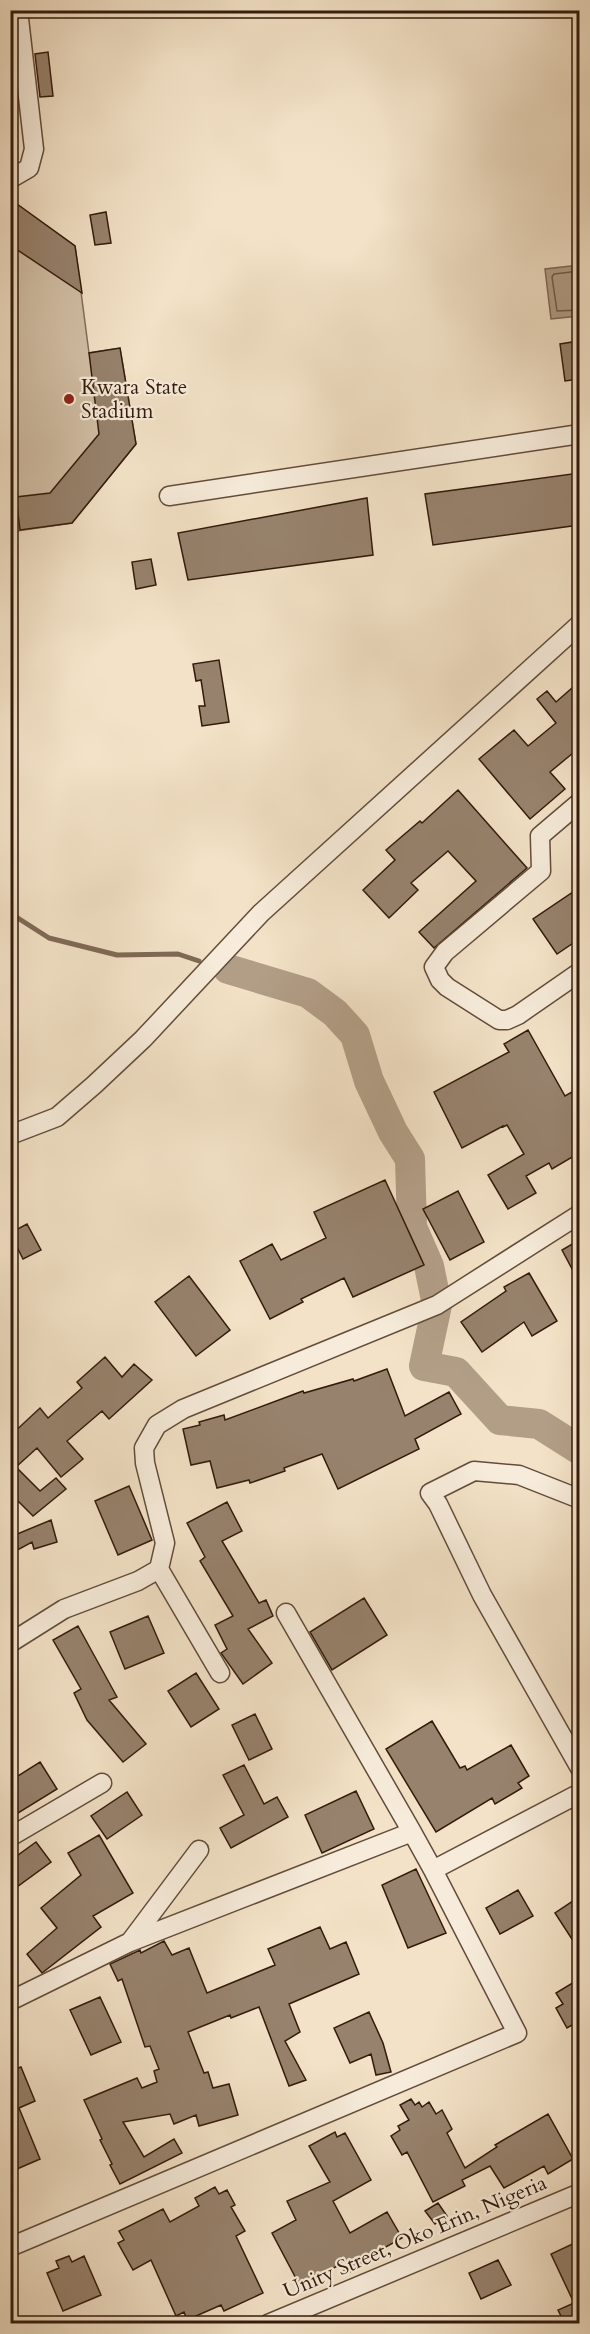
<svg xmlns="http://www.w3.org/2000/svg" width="590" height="2334" font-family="Cardo,serif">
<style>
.green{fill:#d2c0a7;stroke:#826d5a;stroke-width:1.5}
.water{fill:#b29e87;stroke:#7f6956;stroke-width:1.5}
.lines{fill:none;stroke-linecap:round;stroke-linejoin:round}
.shore{stroke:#725c4a;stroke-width:1.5}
.stream{stroke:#7f6956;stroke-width:5}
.river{stroke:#b29e87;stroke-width:30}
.building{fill:#97826d;stroke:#331a0c;stroke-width:1.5}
.minor-casing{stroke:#634c3b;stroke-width:21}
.minor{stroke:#f7ecdb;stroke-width:18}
.poi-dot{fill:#8f2418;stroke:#f7ecdb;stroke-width:2}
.labels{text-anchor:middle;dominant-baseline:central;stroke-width:4.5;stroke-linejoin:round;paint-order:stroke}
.poi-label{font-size:21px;fill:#331a0c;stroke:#f7ecdb;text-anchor:start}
.street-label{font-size:21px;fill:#331a0c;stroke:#f7ecdb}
</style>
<rect width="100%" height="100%" fill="#f3e2c7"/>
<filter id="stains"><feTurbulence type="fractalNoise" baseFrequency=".00333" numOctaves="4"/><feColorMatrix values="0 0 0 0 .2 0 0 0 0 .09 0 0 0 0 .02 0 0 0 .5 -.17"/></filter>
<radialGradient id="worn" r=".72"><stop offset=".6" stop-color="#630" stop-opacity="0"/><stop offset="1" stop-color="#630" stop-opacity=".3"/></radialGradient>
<!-- green -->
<path class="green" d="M10,199L75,246L89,353L120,348L136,444L72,523L11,532Z"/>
<!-- water -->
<path class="water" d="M579,265V316L551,319L545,269Z"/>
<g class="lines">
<!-- shore -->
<path class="shore" d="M580,271L554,274L552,277L557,311L580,310"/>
<!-- stream -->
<path class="stream" d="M10,913L49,938L117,955L178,954L199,961"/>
<!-- river -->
<path class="river" d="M228,969L308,993L335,1013L355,1035L369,1081L393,1132L410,1159L412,1227L429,1266L437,1305L424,1366L456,1372L500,1420L539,1424L580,1450"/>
</g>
<!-- building -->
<path class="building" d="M48,52L53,96L40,97L35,54Z
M10,199L75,246L82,293L10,245Z
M106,212L111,243L95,245L90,215Z
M579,341V379L565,381L560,344Z
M120,348L136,444L72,523L20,530L16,497L50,493L99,434L89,353Z
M579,473V525L433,545L425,494Z
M367,498L373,555L188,580L178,533Z
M151,559L156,585L136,589L132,562Z
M219,660L229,722L202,726L199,706H205L201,680L196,681L193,664Z
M579,682V748L550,772L565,789L530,819L479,759L514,730L528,746L556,723L537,699L547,691L556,702Z
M458,790L527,868L434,948L419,932L476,881L448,851L411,883L418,890L389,918L363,890L395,860L386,850L420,821L422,823Z
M579,888V939L557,954L533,919Z
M528,1030L565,1096L579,1088V1153L552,1169L549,1163L526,1176L536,1193L508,1209L488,1175L524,1154L507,1125L503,1127V1126L462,1148L434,1092L509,1052L504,1044Z
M385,1180L424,1265L353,1297L344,1278L301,1299L303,1302L270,1319L240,1261L272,1244L281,1260L326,1238L314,1212Z
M458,1191L484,1242L450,1260L423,1209Z
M27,1224L41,1250L23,1259L10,1233Z
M579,1240V1282L562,1250Z
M529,1273L557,1321L532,1336L524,1322L482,1352L461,1322L506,1291L504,1287Z
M189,1276L230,1330L196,1356L155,1302Z
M105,1357L122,1377L134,1364L152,1380L109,1419L102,1411L67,1441L83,1459L61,1477L37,1448L16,1467L40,1491L56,1478L66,1489L33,1516L10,1493V1436L40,1408L48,1418L82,1388L77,1382Z
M387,1369L405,1416L449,1392L461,1414L415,1439L419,1449L338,1489L322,1454L284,1468L285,1471L250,1483L249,1480L217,1488L210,1461L191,1465L183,1429L200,1425L199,1422L224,1415L225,1420L303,1391L304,1393L353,1379L354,1381Z
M129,1486L152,1540L118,1555L95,1501Z
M227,1502L242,1531L222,1541L259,1603L266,1600L273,1616L248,1629L272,1663L243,1684L221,1653L227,1649L215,1625L233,1616L200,1561L205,1557L187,1523Z
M51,1520L57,1542L34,1549L32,1542L10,1554V1537Z
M364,1598L387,1635L332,1670L310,1632Z
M148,1616L164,1653L125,1669L110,1632Z
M78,1626L117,1697L109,1700L146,1744L123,1762L87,1720L74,1693L81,1689L53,1640Z
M196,1673L219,1709L191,1727L168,1691Z
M255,1714L272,1749L249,1760L232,1725Z
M432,1721L460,1768L465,1766L467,1770L511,1745L529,1776L518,1783L522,1788L495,1804L492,1798L436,1832L386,1749Z
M40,1762L57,1789L10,1818V1781Z
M244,1765L264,1804L277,1797L288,1817L231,1848L220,1828L244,1815L223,1775Z
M356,1791L374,1829L322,1853L305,1815Z
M127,1792L142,1815L107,1839L91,1816Z
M99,1835L133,1893L93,1916L101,1927L42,1973L27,1954L57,1928L41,1908L81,1875L68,1853Z
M36,1842L51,1862L10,1892V1861Z
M416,1869L446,1933L408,1948L382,1885Z
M518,1890L533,1916L500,1934L486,1908Z
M579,1897V1950L555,1913Z
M320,1927L330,1949L346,1942L359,1974L289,2004L300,2032L285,2041L306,2080L289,2086L259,2007L231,2018L230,2015L188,2032L204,2073L208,2072L213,2088L229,2084L238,2115L199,2126L196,2115L174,2124L170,2114L123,2122L144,2157L174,2139L182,2153L120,2184L110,2165L112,2164L100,2140L102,2139L84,2100L137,2078L142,2088L157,2082L154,2071L159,2069L150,2046L145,2047L122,1979L118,1981L110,1964L140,1950L141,1953L164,1941L172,1955L189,1948L207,1993L275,1965L268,1949Z
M579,1979V2021L567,2028L556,2008L563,2004L556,1993Z
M100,1997L121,2042L91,2055L70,2010Z
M369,2012L383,2043L391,2072L376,2075L371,2054L350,2063L334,2028Z
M21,2067L35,2101L19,2108L40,2159L10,2172V2071Z
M411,2099L415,2105L419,2102L422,2107L429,2102L436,2114L442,2110L452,2129L447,2133L465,2168L497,2147L495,2145L548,2114L573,2159L548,2174L544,2166L504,2188L490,2166L462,2180L465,2186L433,2202L407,2152L402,2155L391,2136L400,2130L398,2126L409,2120L400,2105Z
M335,2132L337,2137L345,2133L371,2180L333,2201L350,2233L387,2212L402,2238L364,2259L366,2263L346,2274L341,2264L300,2286L272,2233L296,2220L287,2201L330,2182L309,2146Z
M215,2187L219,2194L227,2190L235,2205L231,2207L245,2231L236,2236L263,2293L224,2311L221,2305L187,2320L184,2312L176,2316L151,2260L133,2270L118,2243L124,2240L119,2231L163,2209L170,2222L199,2206L195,2198Z
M438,2203L447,2216L435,2224L425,2211Z
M579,2241V2324H565L558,2310L574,2303L551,2254Z
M69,2256L72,2262L84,2256L101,2295L63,2311L47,2273L59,2268L56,2261Z
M498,2260L511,2285L481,2299L469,2273Z"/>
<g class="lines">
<defs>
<path id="minor" d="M10,179L29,168L34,149L18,10
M169,496L580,434
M580,802L540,836L541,871L445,952L434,967L440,980L447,987L499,1020H507L518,1015L580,972
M10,1135L57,1117L94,1085L143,1039L261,913L580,624
M580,1499L519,1475L474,1471L430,1493L438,1504L482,1595L580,1768
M159,1569L220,1673
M286,1613L412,1832
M10,1643L64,1609L138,1581L159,1569L165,1543L145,1463L144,1448L157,1425L183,1409L437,1305L580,1214
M10,1837L102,1783
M130,1942L412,1832L433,1870L580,1793
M10,2001L130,1942L199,1850
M10,2247L517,2033L433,1870
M268,2324L580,2193"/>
</defs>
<!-- minor casing -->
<use href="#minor" class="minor-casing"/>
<!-- minor -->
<use href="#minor" class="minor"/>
</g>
<!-- markers -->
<circle class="poi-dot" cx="69" cy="399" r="6"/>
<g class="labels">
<!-- poi labels -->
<g class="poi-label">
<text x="81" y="387">Kwara State<tspan x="81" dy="24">Stadium</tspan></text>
</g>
<!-- street labels -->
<g class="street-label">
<text transform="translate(415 2237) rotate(-23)">Unity Street, Oko Erin, Nigeria</text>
</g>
</g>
<!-- margin -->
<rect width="590" height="2334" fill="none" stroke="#f3e2c7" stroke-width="36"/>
<rect x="12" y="12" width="566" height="2310" fill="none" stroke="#331a0c" stroke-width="3"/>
<rect x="18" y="18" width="554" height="2298" fill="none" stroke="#331a0c" stroke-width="1.5"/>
<rect width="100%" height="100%" filter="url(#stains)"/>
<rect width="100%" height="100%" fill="url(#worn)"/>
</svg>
